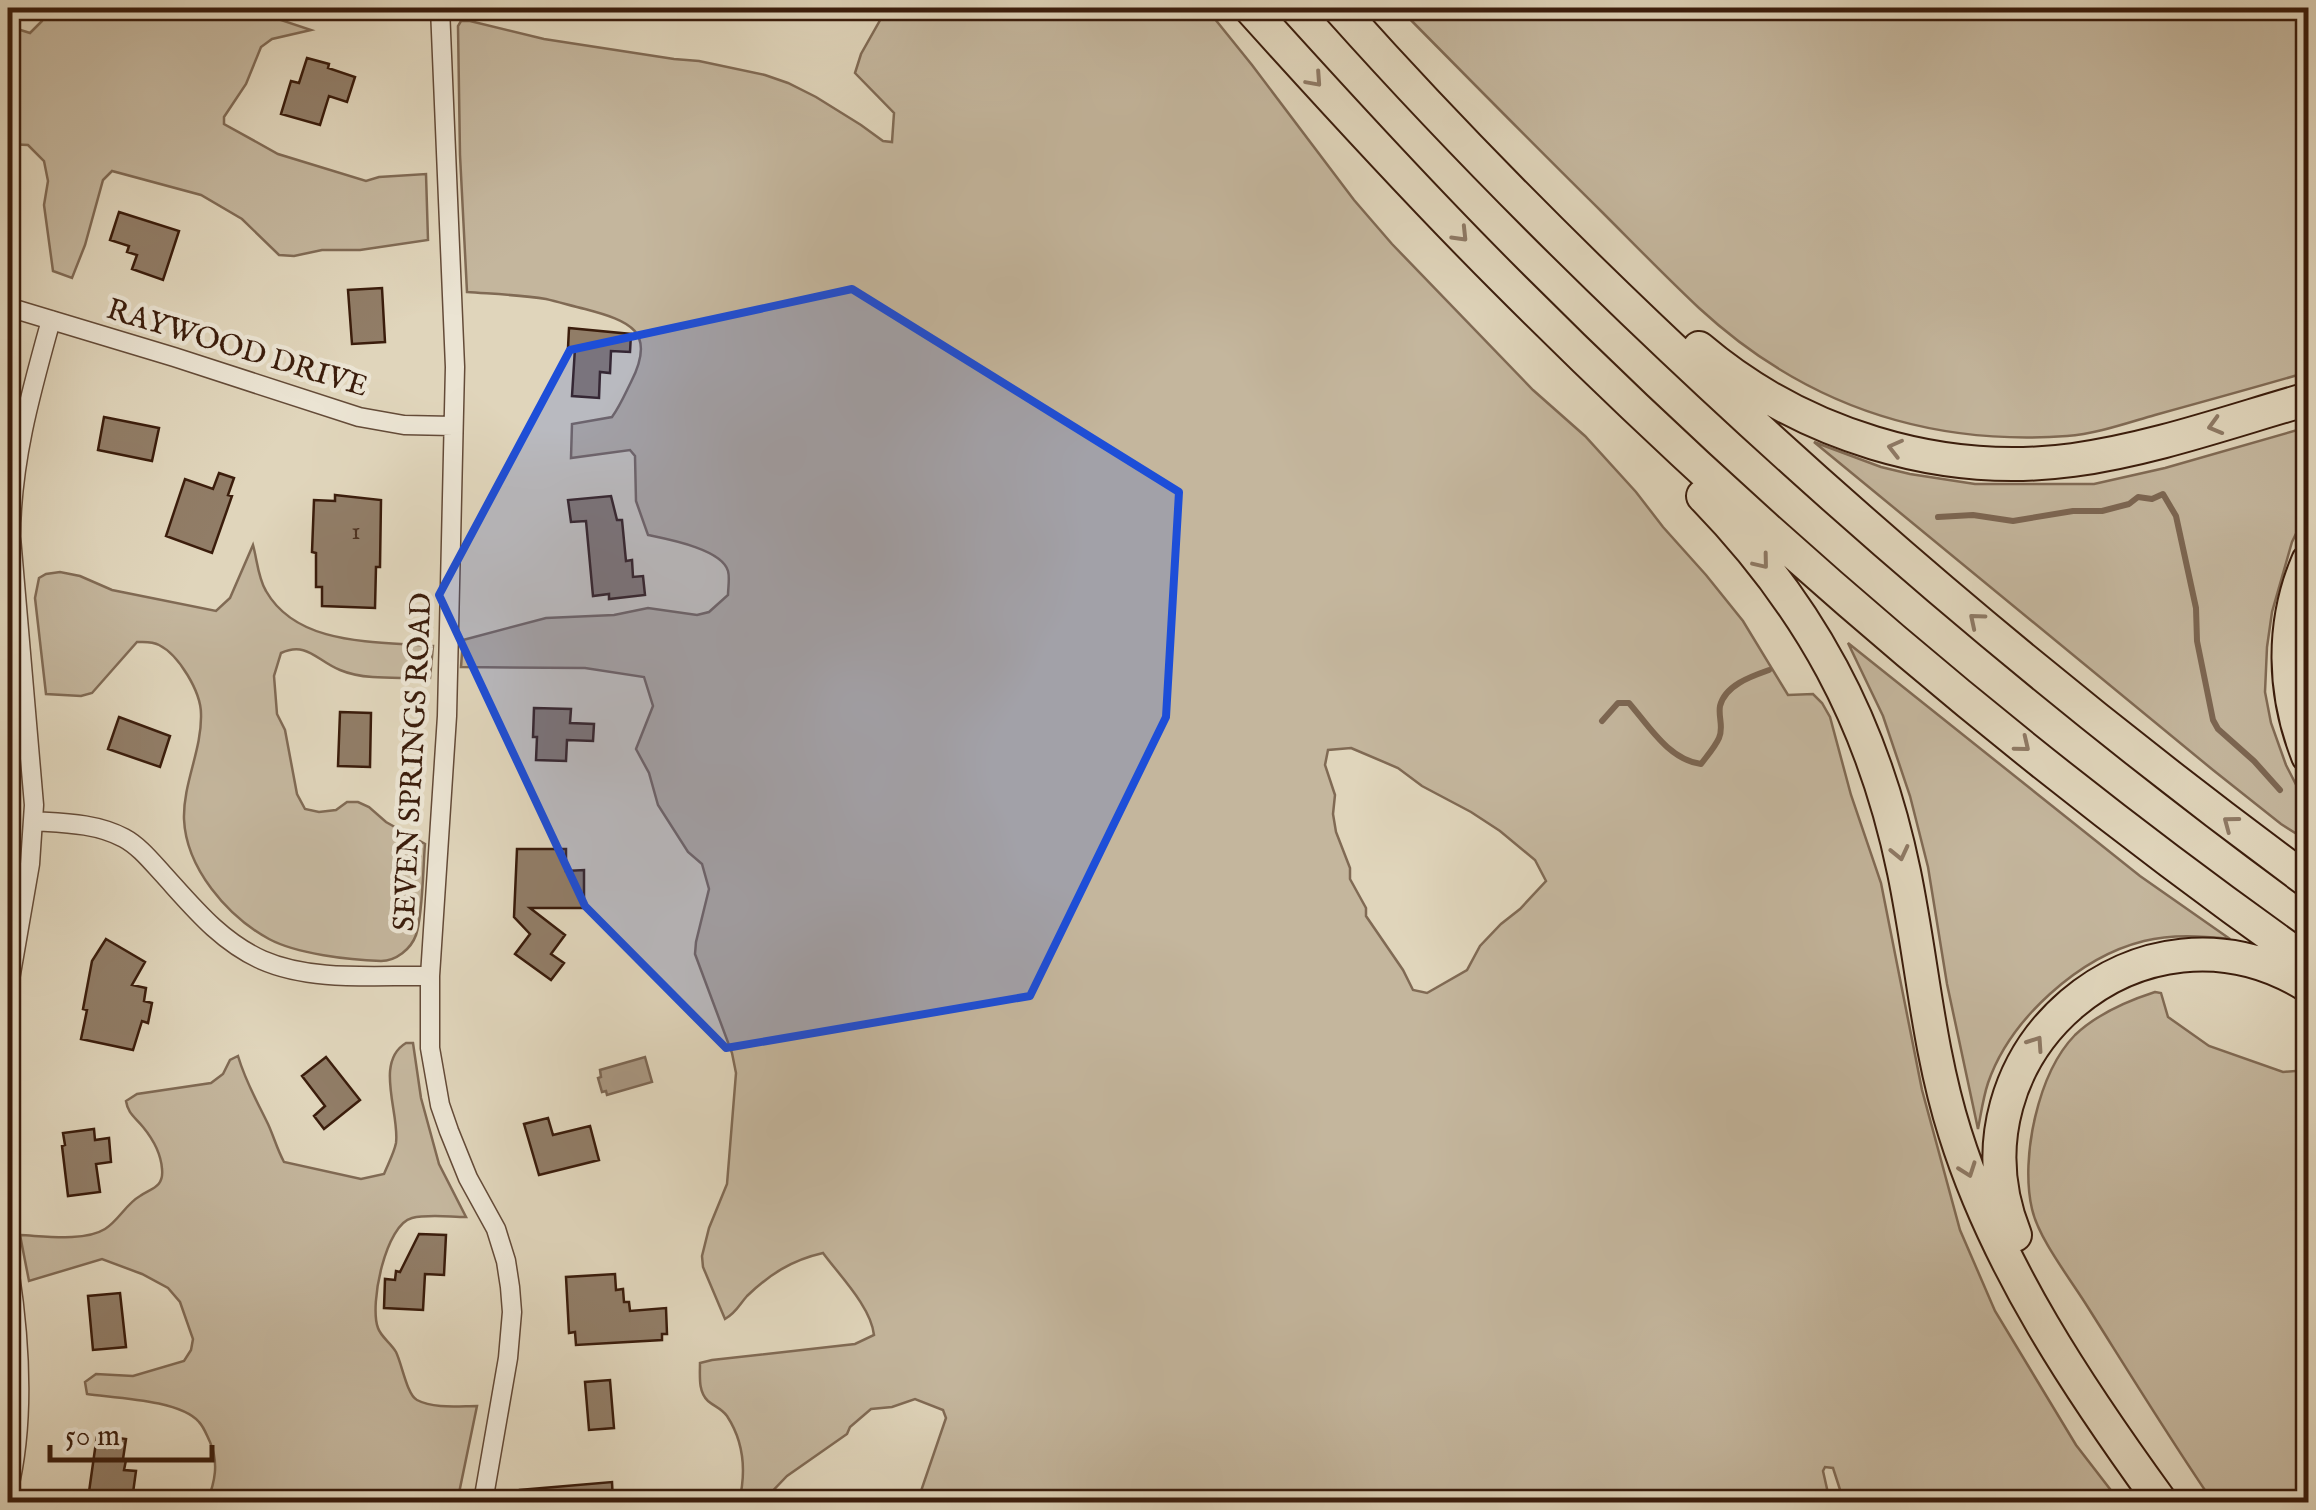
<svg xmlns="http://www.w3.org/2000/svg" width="2316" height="1510" font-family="'IM FELL English',serif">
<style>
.green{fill:#c4b69d;stroke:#806a54;stroke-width:2.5;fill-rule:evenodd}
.water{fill:#a89680;stroke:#7c6652;stroke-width:2.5}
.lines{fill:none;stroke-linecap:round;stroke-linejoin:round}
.stream{stroke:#7c6652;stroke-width:6}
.building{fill:#917d67;stroke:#3b1d0c;stroke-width:2.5}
.street-casing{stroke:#644b38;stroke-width:21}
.highway-casing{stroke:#3b1d0c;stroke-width:36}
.street{stroke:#ebe4d3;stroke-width:18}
.highway{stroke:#e0d5bb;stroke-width:32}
.oneway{stroke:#8e7964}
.marked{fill:#1d4ed8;fill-opacity:0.2;stroke:#1d4ed8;stroke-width:8;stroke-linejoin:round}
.labels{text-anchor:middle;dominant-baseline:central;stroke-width:9;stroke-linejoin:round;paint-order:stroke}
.number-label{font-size:25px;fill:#503523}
.street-label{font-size:30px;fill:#3b1d0c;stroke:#ebe4d3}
</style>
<rect width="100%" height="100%" fill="#e0d5bb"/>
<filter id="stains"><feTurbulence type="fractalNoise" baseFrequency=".002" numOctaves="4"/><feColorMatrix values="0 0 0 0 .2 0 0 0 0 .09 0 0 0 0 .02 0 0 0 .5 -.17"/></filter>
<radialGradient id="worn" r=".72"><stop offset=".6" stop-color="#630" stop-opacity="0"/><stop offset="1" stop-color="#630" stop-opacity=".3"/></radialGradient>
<!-- green -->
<path class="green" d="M45,8H245L311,30L272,39L261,47L246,84L224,117V124L278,154L366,181L379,177L426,174L428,240L360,250H322L294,256L279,255L242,219L201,195L112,171L103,180L85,245L72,278L53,271L44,205L48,181L44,161L28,145L8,144V26L30,33L42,21Z
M887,8H1206L1252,65L1354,200L1392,244L1533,390L1585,436L1636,492L1663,527L1706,575L1743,621L1788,695L1813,694L1822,703L1830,717L1851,795L1881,883L1922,1090L1960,1230L1995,1311L2076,1445L2120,1502H1844L1833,1468L1825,1467L1823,1471L1830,1502H919L921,1491L946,1418L943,1410L915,1399L892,1407L871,1409L850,1427L847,1434L787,1476L762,1502H739C746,1473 744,1442 727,1416C721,1408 715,1407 708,1401C698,1392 700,1376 700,1363L712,1360L855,1344L874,1335C871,1307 840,1276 823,1253C792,1260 770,1274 747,1296C739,1305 736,1313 725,1319L703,1267L702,1256L709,1228L727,1184L736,1073L732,1053L695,954L696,942L709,889L702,864L688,852L658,805L649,773L636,749L653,706L644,677L585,668L461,667L463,640L546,618L614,615L648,608L697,615L709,612L728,595C728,588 730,578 728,571C722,549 667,539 648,535L636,501L635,456L630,450L571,458L572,424L612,417C620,406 625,394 631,382C657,331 630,321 585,309C572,306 559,302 546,299C521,295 494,294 467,292L460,155L458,26L461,21H470L544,39L674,59L699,61L765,75L788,83L816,97L861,125L883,141L892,142L894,113L855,73L861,54ZM1351,748L1398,768L1422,786L1471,812L1500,831L1535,860L1546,881L1520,909L1501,924L1480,946L1467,970L1427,993L1413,990L1403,970L1366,916V908L1350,879V868L1336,832L1333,814L1335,795L1325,765L1328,750Z
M1399,8H2308V372C2257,387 2206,401 2155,415C2127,423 2096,434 2067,436C1927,446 1803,404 1699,308C1666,277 1634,244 1602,212C1534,145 1466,76 1399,8Z
M2308,427V509L2292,542L2272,612L2267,647L2265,692L2271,723L2286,765L2308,808V841L2281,824L2213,770L1814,442L1881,467L1910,474L1975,484H2094L2165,468Z
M253,545C257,559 258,578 266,591C298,647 377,641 433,646L430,678C402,677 366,681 340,670C317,661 307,641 281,653L274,676L277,714L285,730L297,794L305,809L319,812L336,810L347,802H358L369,807L386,822L425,844C423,867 423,915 416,935C411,949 396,961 381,961C349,960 297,954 269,939C227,916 186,868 184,819C183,783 202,750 201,714C201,692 179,655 159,645C152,641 144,642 137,642L92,693L81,696L46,694L35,598L39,578L46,574L60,572L80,576L112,590L216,611L230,598Z
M1848,643L2140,876L2230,939C2202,936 2172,934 2144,941C2079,957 2010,1019 1988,1083C1983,1098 1981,1114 1978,1129L1947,984L1928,867L1910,796L1883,716Z
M2155,992L2161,993L2168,1017L2209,1046L2283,1072L2308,1070V1502H2213C2170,1439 2130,1374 2089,1309C2072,1281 2039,1240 2032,1209C2020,1158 2038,1073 2075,1035C2097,1014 2127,1001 2155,992Z
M406,1043H413L421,1098L439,1164L466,1217C450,1217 428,1214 412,1218C386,1224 369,1304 378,1328C381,1337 391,1343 396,1352C402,1364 407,1395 417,1400C434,1409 459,1406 477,1406L459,1493L363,1500L356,1502H207C215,1482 219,1463 210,1442C207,1436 204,1427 199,1422C180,1400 116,1398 87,1394L85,1382L96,1374L133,1376L184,1361L191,1350L193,1339L180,1302L168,1288L142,1274L102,1259L29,1281L20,1235C44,1236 84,1242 105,1229C119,1220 126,1204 140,1196C152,1188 164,1187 162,1169C161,1154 152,1138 143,1127C135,1117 128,1114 126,1101L137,1094L211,1083L223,1074L230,1060L238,1056C246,1083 256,1099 268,1124C274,1137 277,1149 284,1162L361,1179L384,1174C388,1164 394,1153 396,1143C400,1114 374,1062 406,1043Z"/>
<!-- water -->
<path class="water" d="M645,1057L652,1082L607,1095L606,1091L602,1092L598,1078L601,1077L600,1070Z"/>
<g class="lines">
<!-- stream -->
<path class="stream" d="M1938,517L1973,515L2013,521L2073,511H2102L2129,504L2138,497L2152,499L2163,494L2176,516L2196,608L2197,641L2213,720L2218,729L2254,761L2280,790
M1602,721L1618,703H1629C1649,726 1669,760 1701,764C1707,756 1715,747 1719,738C1724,727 1718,717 1720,706C1725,685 1752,676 1769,670"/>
</g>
<!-- building -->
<path class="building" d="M307,58L329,64L328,68L355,77L347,102L329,96L320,125L281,114L291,81L299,83Z
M119,212L179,231L163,280L132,269L137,255L127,252L129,246L110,240Z
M382,288L385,342L352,344L348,290Z
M569,328L631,334L630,352L611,351L610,373L600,372L599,398L572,396L575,348H568Z
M104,417L159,428L152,461L98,450Z
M219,473L234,478L228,495L232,496L212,553L166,536L185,479L213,489Z
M335,495L381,500L380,567H376L375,608L322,606V587H316V553L312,552L314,500L335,501Z
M611,496L617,520H622L626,561L632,560L633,577L643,576L645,595L609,599V594L593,596L586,521L571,522L568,500Z
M534,708L571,709L570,723L594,724L593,741L567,740L566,761L536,760L537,737H533Z
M340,712L371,713L370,767L338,766Z
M119,717L170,736L160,767L108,749Z
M517,849H566V871L584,870V908H530L565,935L551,954L564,963L551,980L515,954L530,934L514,917Z
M106,939L145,962L132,985L146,988L144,1001L152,1003L148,1023L142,1021L133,1050L81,1039L87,1010L83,1009L92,961Z
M326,1057L360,1100L324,1129L314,1116L325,1106L302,1076Z
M548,1118L553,1135L590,1126L599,1160L539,1175L524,1124Z
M94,1129L95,1140L109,1138L111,1162L96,1164L100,1192L68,1196L62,1146L65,1145L63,1133Z
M419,1234L446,1235L444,1275L425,1274L423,1310L384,1308L385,1279L395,1280L396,1271L400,1272Z
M615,1274L616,1290L623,1289L624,1302H629L630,1311L666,1308L667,1334H662V1340L576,1345L575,1332L569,1333L566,1277Z
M120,1293L126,1347L93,1350L88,1296Z
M610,1380L614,1428L589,1430L585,1382Z
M97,1435L126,1439L123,1459L126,1460L124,1470L136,1471L133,1493L121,1492L120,1502L88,1499Z
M612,1482L613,1502H521L520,1490Z"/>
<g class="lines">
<defs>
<path id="street" d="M440,8L455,367L447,716L430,976V1048L440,1105L449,1131L468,1178L496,1229L506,1261L510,1287L512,1312L508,1358L483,1502
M8,307L174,357L359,417L404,425L453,426
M33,821C63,823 96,823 124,838C139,846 151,861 163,874C193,907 220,941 262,960C312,982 376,975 430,976
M8,991L30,864L34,805L11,537C11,462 31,392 51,320
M8,1262C20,1336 26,1419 8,1492"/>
<path id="highway" d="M1250,8C1332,99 1416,191 1503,278C1751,527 2021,759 2308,962
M1339,8C1456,139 1581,264 1710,384C1900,561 2099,727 2308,881
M1699,348C1800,434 1940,478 2073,460C2153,449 2231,421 2308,399
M1703,496C1810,606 1873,722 1904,872C1922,959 1928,1048 1955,1133C1997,1267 2079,1389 2161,1502
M2308,561C2281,624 2283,693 2308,756
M2015,1235C1942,1054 2142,882 2308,986"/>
</defs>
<!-- street casing -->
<use href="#street" class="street-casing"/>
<!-- highway casing -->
<use href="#highway" class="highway-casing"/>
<!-- street -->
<use href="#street" class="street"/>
<!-- highway -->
<use href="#highway" class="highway"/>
</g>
<!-- one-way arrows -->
<defs><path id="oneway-chevron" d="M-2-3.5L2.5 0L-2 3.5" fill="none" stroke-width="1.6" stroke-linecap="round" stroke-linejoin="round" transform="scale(2.5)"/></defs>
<g class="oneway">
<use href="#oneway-chevron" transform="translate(1315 80) rotate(48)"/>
<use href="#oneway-chevron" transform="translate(1461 235) rotate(46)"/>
<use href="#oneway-chevron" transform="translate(2215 426) rotate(164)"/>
<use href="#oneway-chevron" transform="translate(1895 448) rotate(-166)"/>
<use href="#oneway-chevron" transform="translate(1762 562) rotate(51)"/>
<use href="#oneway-chevron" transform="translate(1976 620) rotate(-140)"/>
<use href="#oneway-chevron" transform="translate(2023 745) rotate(39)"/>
<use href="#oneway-chevron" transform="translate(2230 823) rotate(-143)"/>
<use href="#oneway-chevron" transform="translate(1900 853) rotate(77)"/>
<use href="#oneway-chevron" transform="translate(2036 1043) rotate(-56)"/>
<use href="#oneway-chevron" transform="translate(1968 1170) rotate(70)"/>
</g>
<!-- marked area -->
<path class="marked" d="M852,289L1179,492L1166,717L1030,996L726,1048L585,906L439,595L570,350Z"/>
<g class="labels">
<!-- number labels -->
<g class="number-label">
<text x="356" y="532">1</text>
</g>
<!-- street labels -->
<g class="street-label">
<text transform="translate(237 349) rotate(17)">RAYWOOD DRIVE</text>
<text transform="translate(414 762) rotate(-87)">SEVEN SPRINGS ROAD</text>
</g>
</g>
<!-- margin -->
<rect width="2316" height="1510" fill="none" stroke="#e0d5bb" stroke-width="40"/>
<rect x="10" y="10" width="2296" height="1490" fill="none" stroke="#3b1d0c" stroke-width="5"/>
<rect x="20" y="20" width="2276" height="1470" fill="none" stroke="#3b1d0c" stroke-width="2.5"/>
<!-- scale -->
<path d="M50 1445v15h162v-15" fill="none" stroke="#3b1d0c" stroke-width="5"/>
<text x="65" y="1445" font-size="30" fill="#3b1d0c" stroke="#ebe4d3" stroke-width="8" paint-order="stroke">50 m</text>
<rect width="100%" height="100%" filter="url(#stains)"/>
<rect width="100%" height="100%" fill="url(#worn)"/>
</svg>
